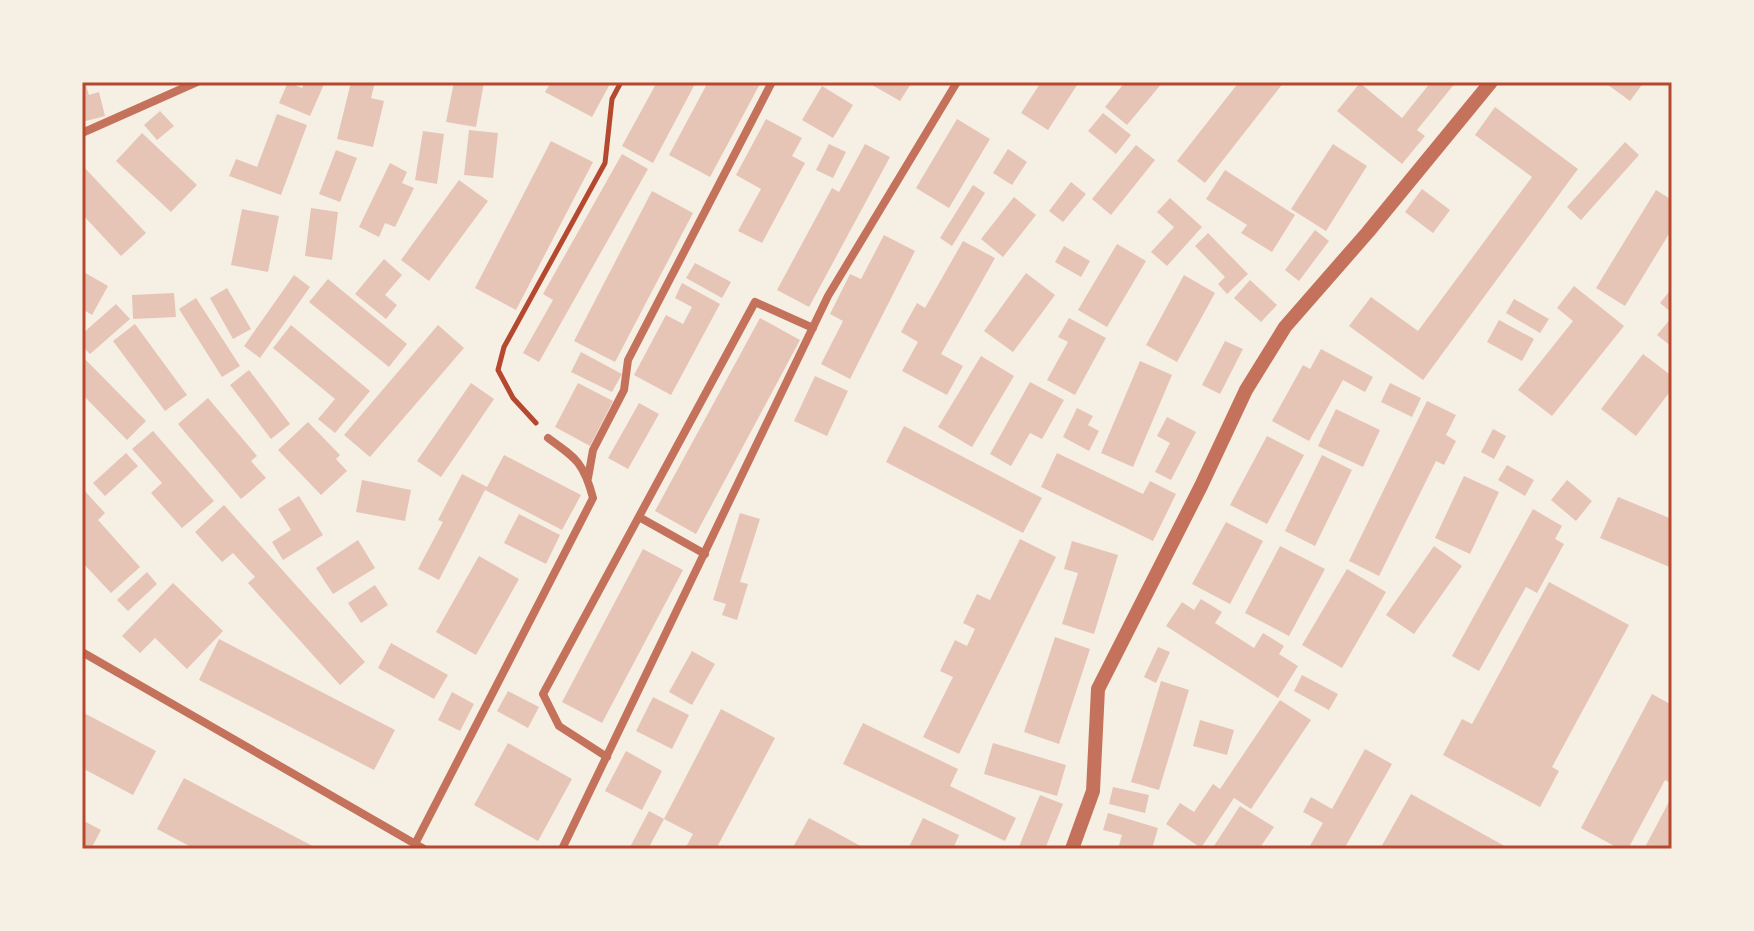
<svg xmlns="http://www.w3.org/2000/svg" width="1754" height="931" font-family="Lora,serif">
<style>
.building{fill:#e6c5b7}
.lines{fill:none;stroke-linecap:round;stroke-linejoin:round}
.path{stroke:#b5482f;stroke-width:5}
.minor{stroke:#c5725c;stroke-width:8}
.tertiary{stroke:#c5725c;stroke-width:14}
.neatline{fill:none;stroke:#b5482f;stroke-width:3}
</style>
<rect width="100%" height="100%" fill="#f6efe4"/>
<!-- building -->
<path class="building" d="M82,82H85L89,95L99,92L105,116L82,122Z
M288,82L302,88L305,82H325L310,116L279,103Z
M351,82H375L371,98L384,101L373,147L337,139Z
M454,82H484L476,127L446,122Z
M551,82H611L592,117L545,92Z
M657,82H696L653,163L622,146Z
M708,82H761L710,177L669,155Z
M867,82H912L900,101Z
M1041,82H1079L1048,130L1021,113Z
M1125,82H1163L1127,125L1105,107Z
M1239,82H1284L1205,183L1177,161Z
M1431,82H1456L1417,130L1425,136L1402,164L1337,111L1360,83L1402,118Z
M1604,82H1644L1630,101Z
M822,86L853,105L833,138L802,120Z
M1495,107L1578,169L1423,380L1349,326L1371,297L1418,331L1532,177L1475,135Z
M160,111L174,126L157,140L144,125Z
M1103,113L1131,135L1116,154L1088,131Z
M277,114L307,125L281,195L229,176L236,159L257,167Z
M766,119L802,138L792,156L805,163L762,243L738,231L761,189L736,175Z
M957,119L990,139L949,208L916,188Z
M469,130L498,133L493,178L464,175Z
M423,131L444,134L437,184L415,180Z
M142,133L197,185L171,212L116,161Z
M551,141L593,162L516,310L475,288Z
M1625,142L1639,155L1581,220L1567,207Z
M829,144L846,152L833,178L816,170Z
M865,144L890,157L809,307L777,290L832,188L839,192Z
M1333,144L1367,166L1326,231L1291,209Z
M1136,145L1155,160L1111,215L1092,199Z
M1008,149L1027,162L1012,185L993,173Z
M336,150L357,158L340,202L319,194Z
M622,154L648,169L539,362L523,353L553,300L543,294Z
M390,163L407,172L402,183L414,188L395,227L385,223L379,237L359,227Z
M82,165L146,233L121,256L82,214Z
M1225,170L1295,215L1272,252L1241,233L1247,225L1206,199Z
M459,180L488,201L429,281L401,260Z
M1071,182L1086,194L1063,222L1049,211Z
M973,185L985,193L952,246L940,238Z
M1422,189L1450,210L1433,233L1405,212Z
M1656,190L1672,200V229L1625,306L1596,288Z
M652,191L693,213L615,362L574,341Z
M1014,197L1036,215L1003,257L981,239Z
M1170,198L1202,227L1167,266L1151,252L1174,227L1157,212Z
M311,208L338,212L332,260L305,256Z
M242,209L279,216L268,272L231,265Z
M1315,230L1329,241L1299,281L1285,270Z
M1208,233L1248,274L1227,294L1218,284L1225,277L1195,246Z
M884,235L915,251L850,379L821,364L843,321L830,314L850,274L861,279Z
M963,241L995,258L941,354L963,366L947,395L902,371L918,342L901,332L917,303L925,308Z
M1117,244L1146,261L1107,327L1078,310Z
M1064,246L1090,261L1081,277L1055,262Z
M384,259L402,275L385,295L397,305L386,319L355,294Z
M695,263L731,282L722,298L686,278Z
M82,271L108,286L92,315L82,309Z
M1026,273L1055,295L1013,352L984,331Z
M294,275L310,287L260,358L244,346Z
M1184,275L1215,293L1177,362L1146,345Z
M328,279L407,344L389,367L309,302Z
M1250,280L1277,305L1261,322L1234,298Z
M682,283L720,304L671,395L634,375L666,315L683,324L692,307L675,298Z
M1574,286L1624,326L1552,416L1518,390L1573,321L1557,308Z
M227,288L251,329L233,339L210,298Z
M1672,288V313L1660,303Z
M174,293L176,317L133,319L132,295Z
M196,298L240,366L222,377L179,309Z
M1514,299L1549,319L1540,333L1506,313Z
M116,304L130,319L90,354L82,346V334Z
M1672,317V347L1657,335Z
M760,318L800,340L696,534L655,511Z
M1069,318L1106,338L1075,395L1047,380L1068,342L1058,337Z
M1499,320L1534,339L1522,361L1487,342Z
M135,324L187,395L165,411L113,341Z
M291,325L370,391L335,433L318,419L335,399L273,348Z
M438,325L464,348L370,457L344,435Z
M1225,341L1243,349L1220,394L1202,385Z
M1321,349L1373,377L1365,392L1343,380L1309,441L1272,421L1303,365L1310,369Z
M581,352L622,374L612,392L571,372Z
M1643,354L1672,376V389L1636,436L1601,409Z
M82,356L146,421L127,440L82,394Z
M981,356L1014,376L972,447L938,427Z
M1140,361L1172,375L1133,467L1101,453Z
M249,370L290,424L271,439L230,385Z
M815,376L848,391L827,436L794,421Z
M1030,382L1064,400L1042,439L1030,433L1011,466L990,454Z
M471,383L494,399L441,477L417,461Z
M578,383L613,401L590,446L555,427Z
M1390,383L1421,398L1412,417L1381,402Z
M208,398L257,456L251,461L266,478L241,499L178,424Z
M1427,401L1456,415L1446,435L1456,441L1444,465L1436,461L1379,576L1349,561Z
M639,403L659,414L628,469L608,458Z
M1077,408L1093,416L1088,425L1099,431L1089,451L1063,437Z
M1336,409L1380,430L1363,467L1318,446Z
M1167,417L1196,432L1171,480L1155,472L1170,443L1157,436Z
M308,422L340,455L336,459L347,471L321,495L278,450Z
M904,426L1042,498L1023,533L886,462Z
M1493,429L1506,436L1494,459L1481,452Z
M153,431L214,501L182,528L151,493L162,483L132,449Z
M1267,436L1304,455L1267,524L1230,505Z
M126,453L138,466L105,496L93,483Z
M1057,453L1143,494L1150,481L1176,494L1153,541L1041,487Z
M504,455L581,495L562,530L485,490L439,580L418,569L443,522L438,520L462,474L487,487Z
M1322,455L1352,470L1315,546L1285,531Z
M1507,465L1534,480L1525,496L1498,480Z
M1464,476L1499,492L1470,554L1435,538Z
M362,480L411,490L405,521L356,512Z
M1567,480L1592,501L1576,521L1551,500Z
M82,488L105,513L98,520L140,567L111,593L82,562Z
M299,496L323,535L283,560L272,542L291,530L278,509Z
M1618,497L1672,519V568L1600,538Z
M224,505L365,662L340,685L248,583L255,577L233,553L222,562L195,532Z
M1533,509L1562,526L1555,539L1564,544L1537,593L1526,587L1479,671L1452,656Z
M740,513L760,519L740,582L748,584L737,620L722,615L726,604L713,600Z
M519,514L560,535L546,564L504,543Z
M1226,522L1263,541L1230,604L1192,584Z
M1020,539L1056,557L959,754L923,737L953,677L940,671L955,640L967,646L975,629L963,623L977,594L990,600Z
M358,540L375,568L333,594L316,568Z
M1072,541L1118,555L1094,634L1062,624L1078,573L1064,569Z
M1280,546L1325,569L1289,636L1245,613Z
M1434,546L1462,566L1414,634L1386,615Z
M643,549L683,570L602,723L562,702Z
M479,556L519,579L476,655L436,632Z
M1347,569L1386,592L1342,668L1302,645Z
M147,572L157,584L128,611L117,600Z
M1549,582L1629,625L1552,767L1559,771L1540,807L1443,755L1462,719L1472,724Z
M173,583L223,631L187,669L155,638L140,653L122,636Z
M375,585L388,605L361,623L348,603Z
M1201,599L1222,612L1215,623L1254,648L1263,633L1284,646L1279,654L1298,666L1278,698L1166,626L1182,602L1194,610Z
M1055,637L1090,649L1059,744L1024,732Z
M219,639L395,730L374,770L199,680Z
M391,643L448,675L434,699L378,668Z
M1158,647L1170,652L1156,683L1144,677Z
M692,651L715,664L692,705L669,692Z
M1302,675L1338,694L1329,710L1294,691Z
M1161,681L1189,690L1159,790L1131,782Z
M508,691L539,707L528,728L497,711Z
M452,692L474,704L460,731L438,720Z
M1652,694L1672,705V784L1665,780L1628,849H1620L1581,828Z
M653,697L689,715L672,749L636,731Z
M1280,700L1311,720L1251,809L1234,798L1201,848L1166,824L1180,803L1194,812L1213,784L1220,789Z
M721,709L775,738L716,849H685L693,834L664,819Z
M82,712L156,751L133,795L82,768Z
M1200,720L1234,730L1227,755L1193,746Z
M863,723L958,769L950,786L1016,818L1005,841L843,764Z
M508,743L572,779L538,841L474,805Z
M993,743L1066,765L1057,796L984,774Z
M1365,749L1392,764L1344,849H1308L1323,823L1303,812L1311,797L1332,809Z
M626,751L662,771L642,810L605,791Z
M184,778L318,849H195L157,829Z
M1113,787L1149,795L1145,813L1109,804Z
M1411,794L1510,849H1380Z
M1040,795L1063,804L1045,849H1018Z
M1672,796V849H1644Z
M1240,806L1274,827L1259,849H1212Z
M649,811L664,819L648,849H629Z
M1108,813L1158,828L1152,849H1118L1122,835L1103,830Z
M809,818L835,832L866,849H792Z
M923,818L959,835L953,849H908Z
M82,820L101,830L91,849H82Z"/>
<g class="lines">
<!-- path -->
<path class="path" d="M536,423L513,398L498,370L504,347L605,163L612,99L621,82"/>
<!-- minor -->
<path class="minor" d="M82,133L197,82
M588,478L593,450L624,390L628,360L772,82
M639,517L705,554
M82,652L424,849
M607,757L559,726L543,694L755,302L813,328
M415,844L593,498C584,463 576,458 548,438
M562,849L828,296L957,82"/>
<!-- tertiary -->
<path class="tertiary" d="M1072,849L1093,791L1098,689L1201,486L1246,390L1285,327L1368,232L1491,82"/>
</g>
<!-- border -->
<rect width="1754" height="931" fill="none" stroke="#f6efe4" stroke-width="168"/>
<rect x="84" y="84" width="1586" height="763" class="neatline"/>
</svg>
